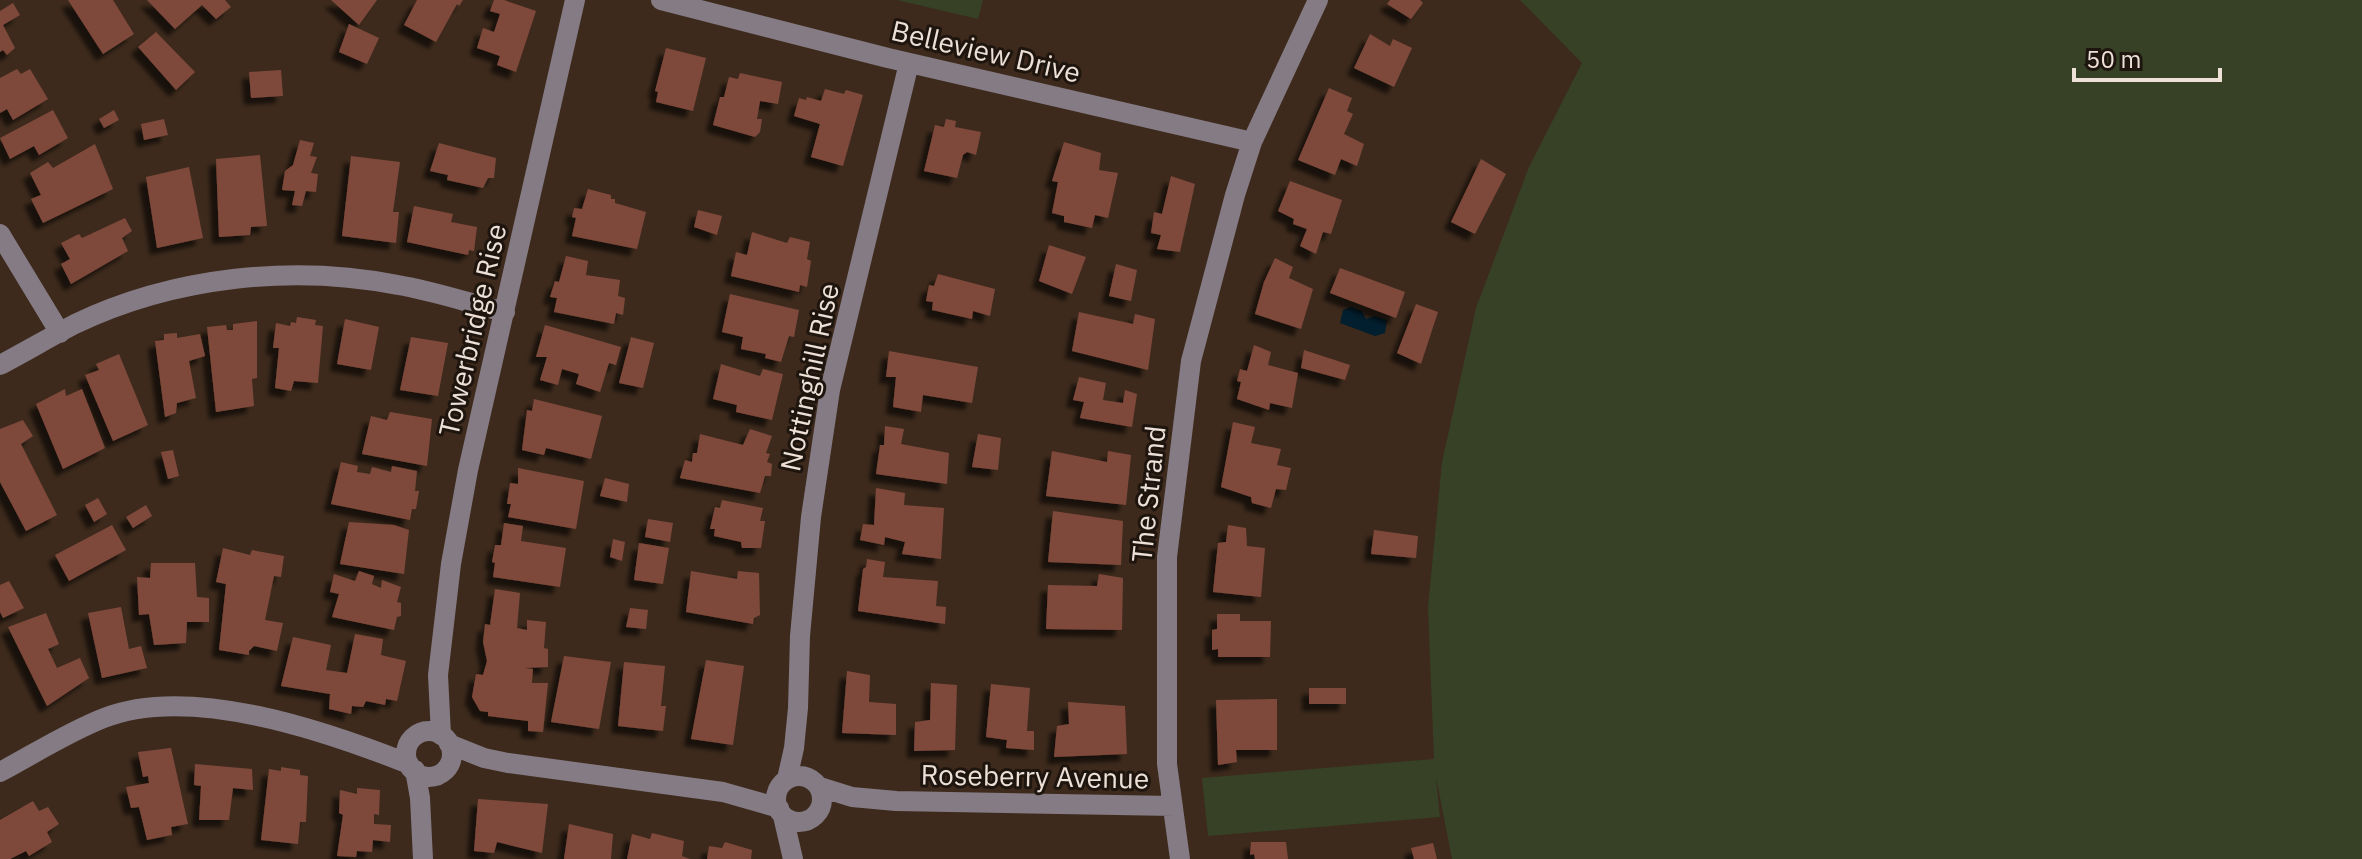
<svg xmlns="http://www.w3.org/2000/svg" width="2362" height="859" font-family="'IBM Plex Sans',sans-serif">
<style>
.green{fill:#364126}
.water{fill:#021f2f}
.building{fill:#7e493b;filter:url(#shadow)}
.lines{fill:none;stroke-linecap:round;stroke-linejoin:round}
.minor{stroke:#847b84;stroke-width:20}
.labels{text-anchor:middle;dominant-baseline:central;stroke-width:6;stroke-linejoin:round;paint-order:stroke}
.street-label{font-size:28px;fill:#ece0d7;stroke:#1e150f}
</style>
<defs>
<filter id="shadow"><feDropShadow dx="-7" dy="7" stdDeviation="2" flood-color="#0009"/></filter>
</defs>
<rect width="100%" height="100%" fill="#3d2a1c"/>
<!-- green -->
<path class="green" d="M897,0H983L978,19Z
M1520,0H2362V859H1452L1436,777L1440,817L1208,836L1202,778L1434,759L1428,607L1442,462L1476,308L1529,167L1582,63Z"/>
<!-- water -->
<path class="water" d="M1351,307L1362,311L1366,319L1375,316L1387,320L1385,333L1375,336L1340,323L1343,310Z"/>
<!-- building -->
<path class="building" d="M68,0H113L134,34L103,54Z
M147,0H225L231,7L216,19L202,5L175,29Z
M331,0H377L359,25Z
M417,0H463L459,6L457,4L436,42L404,25Z
M494,0H504L536,11L516,72L497,65L500,56L477,48L483,28L494,32L500,14L490,11Z
M1390,0H1420L1423,3L1411,19L1387,4Z
M13,3L20,15L3,25L15,48L7,55L3,50L0,52V11Z
M349,24L379,38L367,64L339,52Z
M156,32L195,72L176,90L138,47Z
M1370,34L1390,46L1393,39L1412,48L1394,87L1354,68Z
M666,48L706,58L693,111L656,102L658,92L655,91Z
M17,69L21,74L30,69L48,99L13,120L7,109L0,113V78Z
M281,70L283,96L251,98L249,72Z
M740,73L782,82L778,104L760,101L757,119H762L760,132L755,137L713,125L720,97H724L729,77L738,79Z
M1329,88L1352,98L1347,111L1353,114L1344,134L1364,144L1357,166L1341,159L1335,175L1298,160Z
M825,89L844,94L846,90L863,95L843,166L811,157L820,124L794,116L799,98L806,100L807,97L821,101Z
M53,110L68,138L39,155L34,146L10,159L0,138Z
M114,110L119,120L104,128L99,119Z
M164,119L168,135L144,140L141,124Z
M946,119L956,121L955,127L981,132L976,155L967,152L963,155L957,178L924,171L935,125L944,127Z
M300,140L314,143L310,156L317,157L311,173L318,174L316,192L306,191L302,206L292,205L295,191L282,190L285,171L293,165Z
M1064,142L1101,153L1099,170L1118,173L1108,218L1095,215L1092,228L1064,222V216L1052,213L1058,182L1052,181Z
M439,143L496,158L494,178H488L483,188L447,180L448,175L430,171Z
M95,144L113,189L43,223L31,199L41,195L30,173L48,162L53,168Z
M260,155L267,226L251,227L250,235L219,237L216,159Z
M351,156L400,162L393,212H399L396,243L342,236Z
M1481,159L1506,174L1475,234L1451,222Z
M189,167L203,238L157,248L146,177Z
M1171,176L1195,184L1180,252L1157,249L1161,235L1151,233L1154,212L1162,214Z
M1290,181L1342,200L1331,234L1323,232L1316,254L1300,246L1307,229L1293,224L1294,219L1278,211Z
M588,189L611,195V199H615V203L646,212L637,249L572,236L576,218L572,217L574,208L582,209Z
M414,206L453,214L451,222L477,227L474,251L469,250L468,255L407,242Z
M698,210L722,216L717,235L694,227Z
M125,218L132,231L122,238L128,251L71,284L61,264L70,259L61,243L79,234L82,238Z
M752,232L787,243L790,237L810,242L807,259L811,261L807,287L800,285L799,292L731,276L736,252L747,255Z
M1049,245L1086,257L1072,294L1039,281Z
M566,256L588,261L586,275L620,280L618,296L625,298L623,315L616,313L614,324L554,312L557,298L550,297L555,281L559,282Z
M1275,258L1293,267L1289,278L1313,289L1301,329L1255,314L1264,282Z
M1116,264L1137,270L1131,301L1109,296Z
M1340,268L1405,292L1396,318L1330,293Z
M938,274L995,289L990,316L973,311L972,319L932,310L933,302L926,301L929,285L934,286Z
M730,294L799,310L794,337L789,336L781,362L765,358L766,354L741,349L743,337L722,332Z
M1416,304L1438,312L1421,364L1397,353Z
M1079,312L1133,324L1135,314L1155,319L1148,370L1072,351Z
M297,317L316,320L315,325L323,326L318,383L294,381L291,391L275,388L279,348H273L276,323L290,326L291,322L296,323Z
M345,319L379,327L371,370L337,364Z
M257,321V378L252,379L254,406L216,412L207,327L226,325L227,330H233V324Z
M545,325L621,347L616,365L609,363L600,392L576,384L579,374L562,369L558,385L540,380L547,357H536Z
M177,333V338L200,334L205,356L189,361L196,398L177,403L176,413L165,417L155,341L164,340V334Z
M411,337L448,343L438,396L400,390Z
M631,337L654,343L643,388L619,383Z
M1254,345L1271,352L1268,365L1298,373L1292,408L1270,403L1269,410L1237,399L1241,382L1237,381L1240,369L1247,371Z
M1304,350L1350,365L1345,380L1301,368Z
M889,351L978,367L972,403L923,395L921,412L893,407L896,377H886Z
M119,354L148,425L113,441L85,375L99,370L96,364Z
M721,364L760,376L763,369L783,374L772,420L736,412L737,405L713,399Z
M1079,377L1106,383L1103,400L1123,403L1125,390L1137,394L1132,427L1080,418L1084,402L1073,400Z
M65,389L66,396L82,389L105,448L63,469L36,404Z
M534,399L602,416L591,459L546,448L544,455L522,450L527,410L532,411Z
M390,412L432,419L427,466L362,454L371,416L387,420Z
M23,420L33,436L21,444L57,515L26,531L0,482V429Z
M1233,422L1255,427L1251,443L1281,449L1277,465L1291,468L1286,490L1276,489L1271,508L1252,503L1251,497L1221,487Z
M885,426L904,429L901,444L949,453L947,484L876,474L880,445H884Z
M750,429L772,436L766,453L770,454L767,462L772,464L771,476H765L760,493L680,478L685,460L692,462L693,453H697L700,434L743,445Z
M978,434L1001,438L998,470L972,467Z
M173,450L179,476L168,479L161,452Z
M1052,451L1107,462L1108,451L1131,455L1126,505L1046,496Z
M341,462L358,466L357,472L370,474L372,467L391,472L392,466L417,471L415,491H419L416,509H412L410,520L331,504Z
M518,468L584,481L576,529L508,517L511,504H507L510,483L518,484Z
M605,478L629,484L627,502L600,496Z
M876,488L905,493L904,505L944,508L941,559L902,554L905,542L885,537L884,545L860,540L863,524L874,525Z
M98,498L107,514L94,522L85,505Z
M722,500L763,508L760,521H765L761,548H742L741,542L714,536L715,529H710L715,507L720,508Z
M146,505L152,516L133,528L126,517Z
M1053,511L1123,521L1121,565L1048,562Z
M648,519L673,523L670,542L645,537Z
M349,522L394,525L409,530L404,574L340,564Z
M504,523L523,526L521,541L566,548L560,587L493,577L495,563L492,562L495,545H501Z
M112,525L126,550L69,581L55,555Z
M1228,525L1246,528L1247,546L1265,548L1261,597L1213,592L1218,543L1226,542Z
M1374,530L1418,536L1416,558L1371,554Z
M613,539L625,542L622,561L610,557Z
M639,543L669,548L663,584L634,580Z
M223,548L250,555L252,550L284,556L281,577L274,576L265,620L283,623L277,651L254,646L249,651V655L219,650L226,584L216,582Z
M867,559L885,562L883,577L938,581L936,606L946,607L945,624L858,611L863,569L866,567Z
M151,563H195L197,597L209,598V622H187L186,643L154,645L149,614L139,615L137,577L150,578Z
M359,571L374,576L372,584L381,588L382,580L401,587L397,602L401,603V616L397,617L394,630L332,617L339,594L330,592L334,574L355,581Z
M691,571L737,579L738,571L759,573L760,615L754,618L753,624L686,612Z
M1099,574L1123,578L1122,630L1046,629L1048,585L1097,586Z
M9,581L24,608L3,618L0,612V585Z
M495,589L520,593L517,628L527,630V620L546,622L544,648L548,649V667L524,668L533,669L532,683H548L543,732L528,731V721L488,716V712L480,711L472,697L476,674L483,675L487,661L483,642L485,624L490,625Z
M121,607L129,649L141,646L147,668L102,678L88,613Z
M630,608L648,610L646,629L626,627Z
M46,613L59,644L48,649L57,668L80,658L89,678L47,706L8,627Z
M1217,614H1240V621H1271L1270,657H1218V649L1212,650V630L1217,629Z
M355,634L383,639L381,655L406,661L397,701L386,699L385,705L366,701L363,707L352,706L351,714L329,709L330,694L281,686L293,637L331,645L326,670L347,673Z
M564,656L611,662L599,729L551,722Z
M706,660L744,666L733,745L691,739Z
M624,662L665,666L661,706H666L663,731L618,726Z
M847,671L870,675L869,702L896,704V735L842,733Z
M931,683L957,685L955,750L914,751L915,722L930,720Z
M991,684L1030,688L1027,731H1034V750L1006,748L1007,740L986,737Z
M1309,688H1346V704H1309Z
M1277,699V750H1236L1237,762L1218,765L1216,700Z
M1068,702L1125,706L1127,754L1054,757L1057,726L1069,724Z
M171,748L188,824L171,827L172,835L147,840L139,807L131,808L126,787L149,783L148,776L143,777L138,752Z
M195,764L252,769L253,790L233,788L229,820H199L201,786L194,785Z
M281,767L300,770V775L308,776L306,822H300L298,844L261,840L269,769L281,771Z
M357,788L380,790L379,815L374,814V824L391,825L390,842L373,840L372,852L357,851L356,857L337,856L343,815L339,813L340,790L357,794Z
M478,799L548,804L542,853L497,842L494,853L474,851Z
M33,801L39,811L48,807L59,824L47,832L52,842L29,856L26,851L10,859H0V820Z
M569,824L613,834L611,859H564Z
M652,833L684,841L682,856L690,859H627L632,834L650,839Z
M725,842L752,850L751,859H707L709,846L722,848Z
M1251,842H1286L1288,859H1255L1254,854L1250,855Z
M1433,843L1437,859H1414L1411,848Z"/>
<g class="lines">
<!-- minor -->
<path class="minor" d="M661,0L888,58L1252,142
M0,234L60,333
M0,365C25,352 50,337 75,324C173,277 292,264 398,285C434,291 469,303 505,312
M406 754a23 23 0 1 1 46 0a23 23 0 1 1-46 0Z
M441,735L438,675L451,564L468,470L575,0
M449,744L484,758L508,763L723,792L779,808
M415,770L420,798L423,859
M0,772C34,754 68,732 104,718C190,684 326,731 409,764
M776 799a23 23 0 1 1 46 0a23 23 0 1 1-46 0Z
M787,779L794,748L798,708L800,636L811,517L830,390L909,63
M820,787L852,797L896,801L1173,806
M783,816L793,859
M1180,859L1167,764V557L1191,361L1235,195L1252,142L1318,0"/>
</g>
<g class="labels">
<!-- street labels -->
<g class="street-label">
<text transform="translate(986 51) rotate(13)">Belleview Drive</text>
<text transform="translate(472 330) rotate(-77)">Towerbridge Rise</text>
<text transform="translate(809 377) rotate(-78)">Nottinghill Rise</text>
<text transform="translate(1148 494) rotate(-84)">The Strand</text>
<text transform="translate(1035 776) rotate(1)">Roseberry Avenue</text>
</g>
</g>
<!-- scale -->
<path d="M2074 68v12h146v-12" fill="none" stroke="#ece0d7" stroke-width="4"/>
<text x="2086" y="68" font-size="24" fill="#ece0d7" stroke="#1e150f" stroke-width="6" paint-order="stroke">50 m</text>
</svg>
